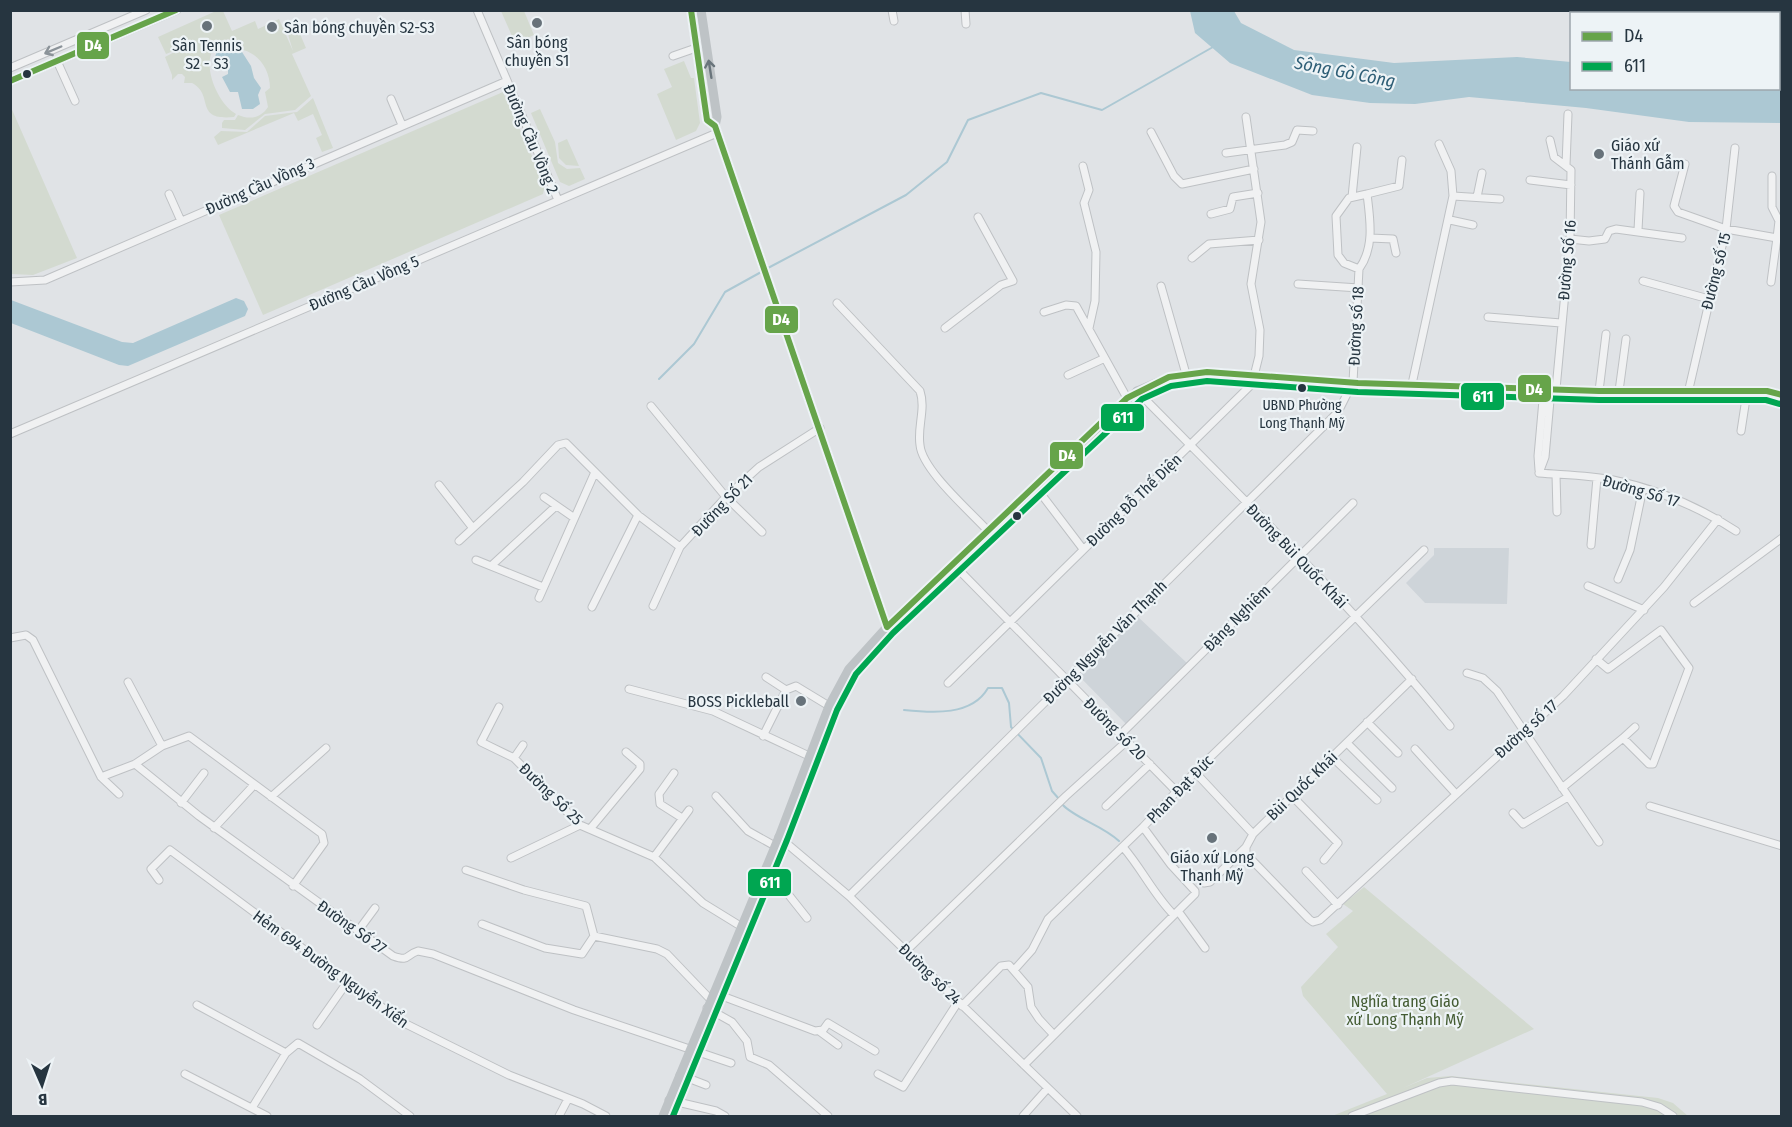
<svg xmlns="http://www.w3.org/2000/svg" width="1792" height="1127" font-family="'Fira Sans Condensed',sans-serif">
<style>
.built{fill:#ced4d9}
.green{fill:#d3dad0}
.water{fill:#acc8d3}
.lines{fill:none;stroke-linecap:round;stroke-linejoin:round}
.stream{stroke:#acc8d3;stroke-width:2}
.minor-casing{stroke:#bec1c4;stroke-width:9}
.minor{stroke:#f0f1f2;stroke-width:7}
.secondary{stroke:#bec3c6;stroke-width:9}
.bus-1-casing{stroke:#edf3f6;stroke-width:10}
.bus-2-casing{stroke:#edf3f6;stroke-width:10}
.bus-1{stroke:#66a44a;stroke-width:6}
.bus-2{stroke:#00a651;stroke-width:6}
.oneway{stroke:#8b9399}
.oneway2{stroke:#6a757c}
.poi-dot{fill:#67727a;stroke:#edf3f6;stroke-width:2}
.bus-dot{fill:#263540;stroke:#edf3f6;stroke-width:2}
.labels{text-anchor:middle;dominant-baseline:central;stroke-width:4.5;stroke-linejoin:round;paint-order:stroke}
.bus-label{font-size:14px;fill:#263540;stroke:#edf3f6}
.poi-label{font-size:16px;fill:#263540;stroke:#edf3f6}
.street-label{font-size:16px;fill:#263540;stroke:#edf3f6}
.park-label{font-size:16px;fill:#445c33;stroke:#edf3f6}
.water-label{font-size:18px;font-style:italic;fill:#2e5e76;stroke:#edf3f6}
.line-badge{stroke:#edf3f6;stroke-width:2}
.badge-label{font-size:16px;text-anchor:middle;font-weight:bold;fill:#fff}
</style>
<rect width="100%" height="100%" fill="#e0e3e6"/>
<!-- built -->
<path class="built" d="M1434,548H1509L1507,604L1425,603L1406,583L1434,555Z
M1136,615L1188,664L1126,724L1077,674Z"/>
<!-- green -->
<path class="green" d="M216,11H223L232,31L255,21L258,29L279,19L293,51L287,31L297,27L306,48L292,54L311,96L295,110L265,114L245,130L222,128V123L224,120H235L238,115C250,120 261,118 268,107L265,92L270,88C270,68 256,50 237,49L229,39C193,46 214,102 236,114L234,117C193,121 215,95 192,83H184L185,77L182,74H178L172,80V75L165,57L186,46L166,54L158,37Z
M501,11H524L534,35L515,43Z
M684,61L691,78H694L700,123L696,131L676,140L657,94L672,87L664,69Z
M503,92L545,185L543,194L263,315L219,215Z
M313,98L333,148L322,152L316,138L322,135L313,114L298,121L294,113L218,145L214,137L221,131L247,132L265,116L297,112Z
M10,105L77,258L33,275L11,274Z
M540,109L555,142L558,163L567,169L580,168L585,179L569,186L560,182L531,113Z
M567,139L579,166L566,165L559,158L558,143Z
M1364,887L1534,1029L1403,1088L1427,1078L1451,1076L1658,1098L1673,1103L1688,1116H1332L1387,1094L1303,996L1301,987L1338,947L1326,934L1353,911L1343,904Z"/>
<!-- water -->
<path class="water" d="M1190,11H1234L1241,23L1294,50L1394,63L1517,57L1571,62L1572,88H1778L1779,82H1781V123L1689,122L1586,108L1469,97L1415,104L1370,103L1312,95L1230,63L1195,33Z
M223,45L242,52L251,66L254,78L261,88L258,95L260,104L253,109H242L238,92H230L222,77L228,74V69L215,58L217,49Z
M236,298L244,301L248,309L245,316L128,366L119,365L11,323V300L122,342L133,343Z"/>
<g class="lines">
<!-- stream -->
<path class="stream" d="M768,268L906,195L947,162L968,120L1041,93L1102,110L1213,47
M659,379L694,344L725,292L763,271
M904,710C933,713 972,716 988,688H1002L1009,703L1011,727L1041,758L1052,791L1059,799
M1062,804C1074,818 1102,825 1119,841"/>
<defs>
<path id="minor" d="M477,10L558,200
M892,10L894,21
M965,10L966,24
M673,56L696,48
M57,61L75,101
M10,68L146,10
M10,81L177,10
M391,99L402,125
M1151,132L1174,176L1182,184L1254,169
M1550,140L1554,157L1571,170L1570,239L1556,389
M1226,153L1285,145L1292,142L1297,130L1313,131
M1685,164L1674,206L1678,212L1726,229L1777,238L1779,221L1772,207V176
M1566,165L1568,114
M1083,166L1089,190L1084,203L1096,252L1095,301L1089,328
M1530,180L1571,185
M169,194L181,221
M1367,194L1399,186L1402,160
M1453,196L1500,199
M1352,197L1357,147
M1477,197L1482,173
M1211,214L1230,209L1233,197L1258,193
M1450,220L1473,225
M1638,230L1640,193
M1370,238L1393,239L1396,253
M1570,239L1589,241L1605,239L1609,231L1616,229L1682,238
M1192,258L1209,244L1259,240
M1643,281L1709,299
M10,282L45,280L507,81
M1771,282L1777,238
M1298,284L1359,288
M1161,286L1186,374
M837,303L920,391C926,409 917,427 920,445C922,470 971,512 988,531
M1044,312L1066,305L1076,306L1127,398
M1488,317L1561,323
M945,328L1001,285L1013,281L978,217
M1068,375L1103,359
M1412,384L1453,196L1451,171L1439,144
M1137,391C1244,500 1354,607 1450,726
M1599,391L1606,334
M1619,391L1626,339
M1688,393L1726,229L1735,148
M651,406L726,497L762,532
M1741,431L1747,392
M10,434L717,133
M1539,470L1538,456L1544,389
M1539,473C1564,475 1589,475 1613,480C1656,489 1699,507 1736,531
M1539,473L1545,457L1551,389
M1556,475L1557,512
M439,485L472,527
M1035,486L1083,549
M544,497L573,517
M459,541L523,482L558,445L566,443L638,515L680,547
M1591,545L1597,478
M476,560L543,587
M954,565L1176,791
M491,566L556,506
M1618,579L1630,550L1643,488
M1588,586L1644,610
M539,598L595,472
M1694,603L1782,538
M653,606L680,547L726,497L759,467L820,428
M592,607L638,515
M10,638L26,635L33,640L101,777L135,764L162,746L189,736L322,834L324,843L293,886
M1467,673L1483,678L1497,691L1599,842
M128,682L162,746
M948,683L1252,384L1259,356L1260,330L1251,284L1261,222L1246,117
M629,689L713,711L809,756
M786,690L796,686L829,706
M499,707L481,742L514,758L580,825L654,857L703,903L742,927
M1367,722L1398,753
M1121,734L1353,503
M763,736L786,690L766,677
M1623,738L1635,727
M1347,743L1392,788
M1415,749L1456,794
M1332,757L1377,800
M514,758L523,745
M135,764L199,816L393,956C410,962 405,955 418,951L433,954L574,1010L731,1063
M1195,772L1253,834
M674,773L659,794L660,804L682,818
M101,777L119,794
M1562,788L1623,738L1649,764H1653L1689,668L1661,630L1608,669L1596,659
M716,796L748,831L775,846
M1292,796L1338,843L1324,860
M271,797L326,748
M181,803L204,773
M1106,806L1150,764
M1650,806L1782,846
M1513,813L1523,824L1568,797
M214,828L254,785
M590,829L640,769V764L626,752
M779,837L849,896L1077,1116
M1123,847C1142,869 1154,895 1174,915
M1246,847V854L1309,919L1313,922L1320,920L1563,696L1664,587L1718,519
M654,857L689,810
M511,858L580,825
M466,870L524,890L586,906L594,936
M1306,871L1338,905
M1196,875L1204,883L1210,882L1246,847L1253,834L1412,679
M762,877L784,889L807,918
M159,880L151,869L170,850L402,1022L509,1075L583,1104L606,1116
M849,896L1338,412L1353,382L1359,269L1344,263L1338,255L1336,216L1349,198L1367,194C1370,219 1375,247 1359,269
M1178,911L1205,948
M482,924L545,948L582,954L594,936L657,949L667,954L711,1000
M358,931L375,908
M906,951L1066,796L1127,741
M1015,969L1032,950L1048,919L1143,827L1195,772L1424,550
M714,993L815,1031L823,1030L828,1023L875,1051
M197,1005L286,1053
M962,1006L1001,966L1009,965L1028,987L1031,1007L1039,1019L1053,1034
M707,1008L732,1022L747,1041L750,1057L769,1065L828,1116
M317,1025L348,981
M819,1031L838,1045
M1024,1065L1195,894V891L1171,865L1143,827
M185,1074L267,1116
M878,1074L903,1087L958,1002
M680,1075L706,1085
M669,1100L716,1111L725,1116
M252,1108L286,1053L298,1043L360,1079L410,1116
M559,1116L568,1099
M1023,1116L1047,1089
M1352,1116L1439,1083L1452,1081L1642,1102L1659,1107L1673,1116"/>
</defs>
<!-- minor casing -->
<use href="#minor" class="minor-casing"/>
<!-- minor -->
<use href="#minor" class="minor"/>
<!-- secondary -->
<path class="secondary" d="M691,10L707,120L715,126L887,627
M701,10L717,117L715,126
M663,1116L779,837L829,706L849,669L887,627L1137,391L1169,377L1207,372L1358,383L1599,391H1767L1782,395"/>
<defs>
<path id="bus-1" d="M691,10L707,120L715,126L887,627
M10,81L176,10
M887,627L1127,398L1169,377L1207,372L1358,383L1599,391H1767L1782,395"/>
<path id="bus-2" d="M673,1116L787,840L837,710L856,674L893,633L1142,399L1171,386L1207,381L1358,392L1599,400H1766L1780,404"/>
</defs>
<!-- bus-1 casing -->
<use href="#bus-1" class="bus-1-casing"/>
<!-- bus-2 casing -->
<use href="#bus-2" class="bus-2-casing"/>
<!-- bus-1 -->
<use href="#bus-1" class="bus-1"/>
<!-- bus-2 -->
<use href="#bus-2" class="bus-2"/>
</g>
<!-- one-way arrows -->
<defs><path id="oneway-shaft" d="M-6 0H5M1.5-3L5.5 0L1.5 3" fill="none" stroke-width="1.6" stroke-linecap="round" stroke-linejoin="round" transform="scale(1.5)"/></defs>
<use class="oneway" href="#oneway-shaft" transform="translate(53 50) rotate(157)"/>
<use class="oneway2" href="#oneway-shaft" transform="translate(710 69) rotate(-99)"/>
<!-- markers -->
<g class="poi-dot">
<circle cx="537" cy="23" r="6"/>
<circle cx="207" cy="26" r="6"/>
<circle cx="272" cy="27" r="6"/>
<circle cx="1599" cy="154" r="6"/>
<circle cx="801" cy="701" r="6"/>
<circle cx="1212" cy="838" r="6"/>
</g>
<g class="bus-dot">
<circle cx="27" cy="74" r="5"/>
<circle cx="1302" cy="388" r="5"/>
<circle cx="1017" cy="516" r="5"/>
</g>
<g class="labels">
<!-- bus labels -->
<g class="bus-label">
<text x="1302" y="405">UBND Phường<tspan x="1302" dy="18">Long Thạnh Mỹ</tspan></text>
</g>
<!-- poi labels -->
<g class="poi-label">
<text x="284" y="27" text-anchor="start">Sân bóng chuyền S2-S3</text>
<text x="537" y="42">Sân bóng<tspan x="537" dy="18">chuyền S1</tspan></text>
<text x="207" y="45">Sân Tennis<tspan x="207" dy="18">S2 - S3</tspan></text>
<text x="1611" y="145" text-anchor="start">Giáo xứ<tspan x="1611" dy="18">Thánh Gẫm</tspan></text>
<text x="789" y="701" text-anchor="end">BOSS Pickleball</text>
<text x="1212" y="857">Giáo xứ Long<tspan x="1212" dy="18">Thạnh Mỹ</tspan></text>
</g>
<!-- street labels -->
<g class="street-label">
<text transform="translate(531 139) rotate(67)">Đường Cầu Vồng 2</text>
<text transform="translate(260 186) rotate(-24)">Đường Cầu Vồng 3</text>
<text transform="translate(1567 260) rotate(-85)">Đường Số 16</text>
<text transform="translate(1716 271) rotate(-76)">Đường số 15</text>
<text transform="translate(364 283) rotate(-23)">Đường Cầu Vồng 5</text>
<text transform="translate(1356 326) rotate(-87)">Đường số 18</text>
<text transform="translate(1641 491) rotate(16)">Đường Số 17</text>
<text transform="translate(1134 500) rotate(-44)">Đường Đỗ Thế Diện</text>
<text transform="translate(722 505) rotate(-46)">Đường Số 21</text>
<text transform="translate(1297 556) rotate(46)">Đường Bùi Quốc Khái</text>
<text transform="translate(1237 618) rotate(-45)">Đặng Nghiêm</text>
<text transform="translate(1105 642) rotate(-45)">Đường Nguyễn Văn Thạnh</text>
<text transform="translate(1115 729) rotate(45)">Đường số 20</text>
<text transform="translate(1526 729) rotate(-42)">Đường số 17</text>
<text transform="translate(1302 786) rotate(-44)">Bùi Quốc Khái</text>
<text transform="translate(1180 789) rotate(-46)">Phan Đạt Đức</text>
<text transform="translate(551 794) rotate(44)">Đường Số 25</text>
<text transform="translate(352 927) rotate(35)">Đường Số 27</text>
<text transform="translate(331 969) rotate(36)">Hẻm 694 Đường Nguyễn Xiển</text>
<text transform="translate(930 974) rotate(44)">Đường số 24</text>
</g>
<!-- park labels -->
<g class="park-label">
<text x="1405" y="1001">Nghĩa trang Giáo<tspan x="1405" dy="18">xứ Long Thạnh Mỹ</tspan></text>
</g>
<!-- water labels -->
<g class="water-label">
<text transform="translate(1345 72) rotate(11)">Sông Gò Công</text>
</g>
</g>
<g class="line-badge">
<rect x="76" y="31" width="34" height="29" rx="6" fill="#66a44a"/>
<rect x="764" y="305" width="35" height="29" rx="6" fill="#66a44a"/>
<rect x="1517" y="374" width="35" height="29" rx="6" fill="#66a44a"/>
<rect x="1460" y="382" width="45" height="29" rx="6" fill="#00a651"/>
<rect x="1100" y="403" width="45" height="29" rx="6" fill="#00a651"/>
<rect x="1049" y="441" width="35" height="29" rx="6" fill="#66a44a"/>
<rect x="747" y="868" width="45" height="29" rx="6" fill="#00a651"/>
</g>
<g class="badge-label">
<text x="93" y="51">D4</text>
<text x="781" y="325">D4</text>
<text x="1534" y="395">D4</text>
<text x="1483" y="402">611</text>
<text x="1123" y="423">611</text>
<text x="1067" y="461">D4</text>
<text x="770" y="888">611</text>
</g>
<!-- border -->
<rect width="1792" height="1127" fill="none" stroke="#263540" stroke-width="24"/>
<!-- legend -->
<rect x="1570" y="12" width="210" height="78" fill="#edf3f6" stroke="#9da7ad" stroke-width="1.5"/>
<rect x="1582" y="32" width="30" height="9" fill="#66a44a" stroke="#9da7ad" stroke-width="1.5"/>
<text x="1624" y="42" font-size="18" fill="#263540">D4</text>
<rect x="1582" y="62" width="30" height="9" fill="#00a651" stroke="#9da7ad" stroke-width="1.5"/>
<text x="1624" y="72" font-size="18" fill="#263540">611</text>
<!-- north arrow -->
<g transform="translate(42 1085) rotate(177)" stroke="#edf3f6" stroke-width="4.5" paint-order="stroke">
<path d="M0-4.5L10 22L0 15L-10 22Z" fill="#263540"/>
<text y="-9" font-size="16" font-weight="bold" text-anchor="middle" fill="#263540">B</text>
</g>
</svg>
